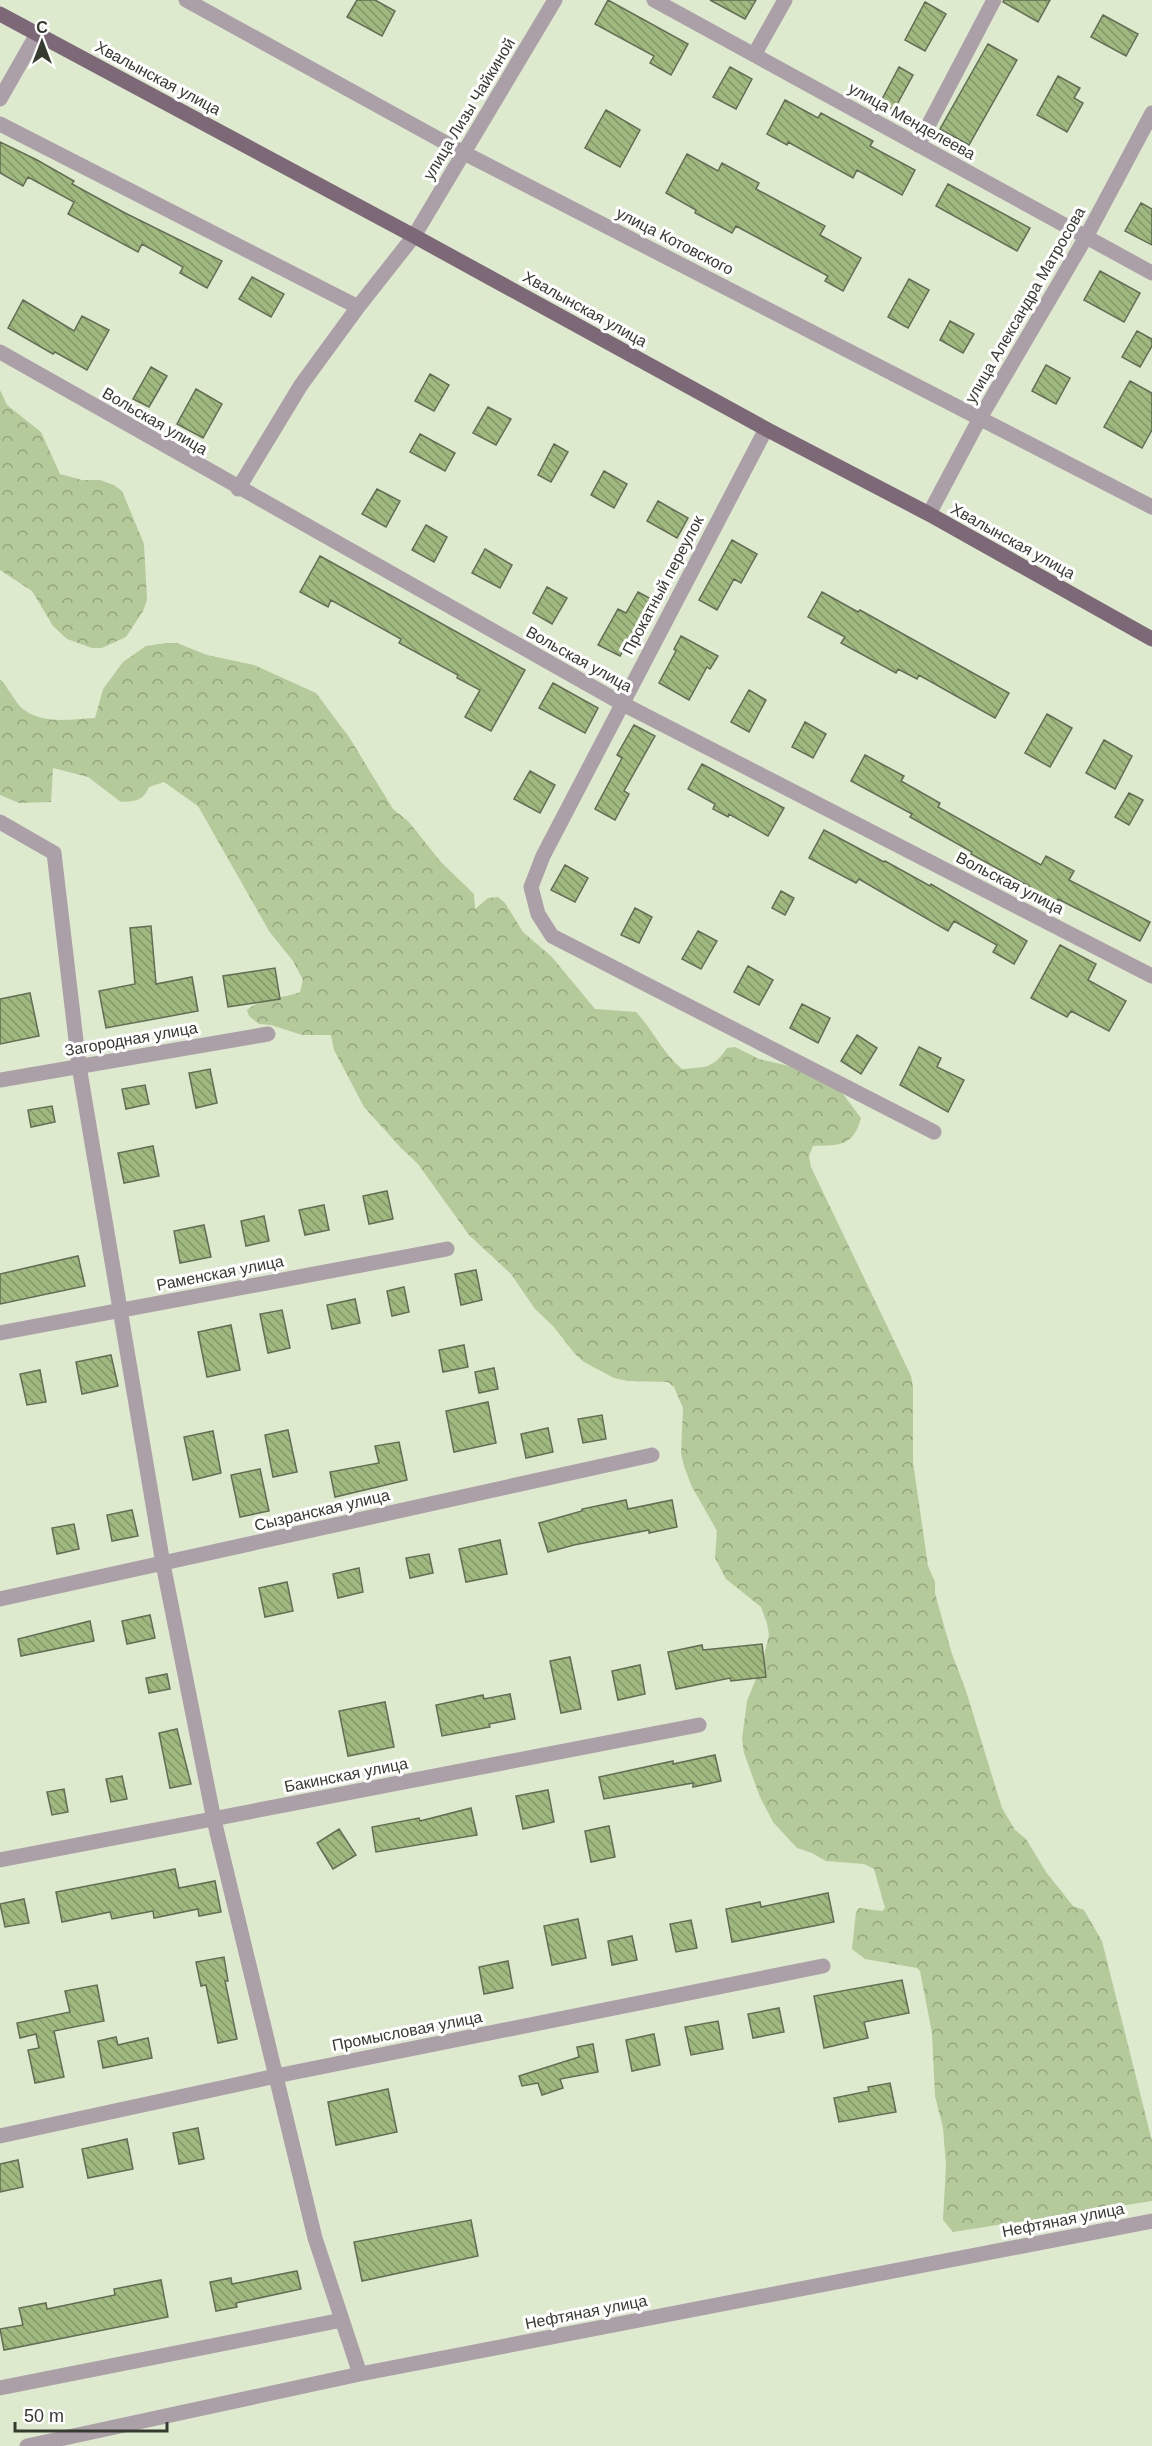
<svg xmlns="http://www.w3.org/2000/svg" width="1152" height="2446" font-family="Arial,sans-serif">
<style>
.forest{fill:url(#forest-crowns)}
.building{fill:url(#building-back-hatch);stroke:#636d56;stroke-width:1.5}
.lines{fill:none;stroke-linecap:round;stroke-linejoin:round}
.minor{stroke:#aca0a8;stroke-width:15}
.major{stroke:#7c6876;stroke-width:15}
.labels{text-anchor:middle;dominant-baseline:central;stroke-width:6;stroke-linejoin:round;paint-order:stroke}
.street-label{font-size:16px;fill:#363b30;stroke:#fff}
</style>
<defs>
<pattern id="forest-crowns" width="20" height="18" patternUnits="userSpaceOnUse" patternTransform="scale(1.5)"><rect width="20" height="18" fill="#b5ca9a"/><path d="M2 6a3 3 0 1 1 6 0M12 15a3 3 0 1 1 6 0" fill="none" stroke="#94a57e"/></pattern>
<pattern id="building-back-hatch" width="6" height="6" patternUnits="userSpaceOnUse" patternTransform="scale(1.5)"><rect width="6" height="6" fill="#a0b97e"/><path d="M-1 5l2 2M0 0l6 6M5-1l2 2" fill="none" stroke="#839868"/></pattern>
</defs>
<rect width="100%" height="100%" fill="#ddeace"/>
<!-- forest -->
<path class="forest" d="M0,390L7,405L41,432L60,474L82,480H100L114,485L122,491L144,544L147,600L143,611L126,637L102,648H92L67,639L53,626L32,591L0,570Z
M166,643H177L207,655L254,665L316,693L349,737L393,809L408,821L441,862L474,894L475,909L488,898L498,897L505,903L523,932L552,957L595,1009L636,1012C654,1031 661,1051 682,1069C706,1067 713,1069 727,1048L735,1047L759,1059L802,1069L840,1090L861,1118C853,1147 840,1145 813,1146L809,1156L811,1167L911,1376L913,1387V1462L928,1566L935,1582V1593L951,1651L966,1691L1002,1808L1015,1830L1026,1839L1046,1872L1073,1906L1084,1910L1102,1941L1152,2141V2201L953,2232L943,2220L946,2165L943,2128L935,2096L932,2033L920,1971L917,1968L865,1959L852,1949L856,1912L859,1908L882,1911L885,1908L874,1869L864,1864L826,1861L812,1853L797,1848L773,1822L760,1797L744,1753L742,1739L747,1701L762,1664L769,1635L767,1623L761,1607L726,1579L715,1558L717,1531L691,1485L684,1466L681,1453L683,1408L674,1387L668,1382L628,1381L614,1378L584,1362L575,1354L553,1326L535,1309L511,1274L469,1235L418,1164L401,1148L364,1107L334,1050L331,1035H302L271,1025L259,1024L249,1016L247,1010C261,997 282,999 300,992L303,980L293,961L269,931L198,806L164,782L149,787C143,801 136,801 121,802L88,777L53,768L51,802L19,803L0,795V679C8,687 17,705 23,709C44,725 71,719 95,718L103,689L123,662L146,646Z"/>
<!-- building -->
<path class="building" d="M357,0H375L395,11L382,36L347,17Z
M608,0L688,44L671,75L650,63L654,56L595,24Z
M710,0H756L745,19Z
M1004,0H1050L1038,22L1003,2Z
M925,2L946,14L925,51L905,40Z
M1103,15L1138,34L1126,56L1091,37Z
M988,44L1017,60L969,145L940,129Z
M730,67L752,79L736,109L713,97Z
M899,67L913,75L894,110L880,103Z
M1058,76L1080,88L1074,98L1083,103L1067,132L1037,115Z
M785,100L818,118L821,113L873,141L870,146L915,170L902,195L857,170L853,178L788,142L787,145L767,134Z
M606,110L640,130L620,167L585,148Z
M0,142L37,160L74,181L72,184L125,213L222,261L207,288L180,273L183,267L142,244L138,252L68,214L74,202L28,177L23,186L0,173Z
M687,154L718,171L722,163L759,183L756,189L825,226L820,235L861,258L843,291L825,281L828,276L736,226L732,233L695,213L696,210L666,193Z
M948,184L1030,228L1017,251L936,206Z
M1141,203L1152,209V245L1125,231Z
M1100,271L1140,293L1124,322L1084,300Z
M252,277L284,294L271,317L239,299Z
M909,279L929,290L908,328L888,317Z
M23,300L74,331L82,316L109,330L87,370L55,352L53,354L8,328Z
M950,321L974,334L963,353L940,340Z
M1137,331L1152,339V346L1140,367L1122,357Z
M1046,365L1070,378L1056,404L1032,391Z
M151,367L167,376L149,407L133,399Z
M430,374L449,385L434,411L415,401Z
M1130,381L1152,393V430L1142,448L1104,427Z
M196,389L222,404L203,438L177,424Z
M488,407L511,419L496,445L473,433Z
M420,434L455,453L445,471L410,452Z
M554,444L568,452L551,482L538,475Z
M604,471L627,484L614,508L591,495Z
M377,489L400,501L386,527L362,514Z
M658,501L688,518L677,538L647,521Z
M426,525L447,537L434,562L412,550Z
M732,540L757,554L741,583L734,579L717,610L699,600Z
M485,549L512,565L500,588L472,573Z
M320,556L525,670L491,731L465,717L480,690L457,678L458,675L399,643L401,639L331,600L328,607L300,592Z
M547,587L567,598L552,624L533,613Z
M638,592L655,601L645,621L641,618L620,656L598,645L618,609L626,613Z
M822,592L858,612L860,610L1009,693L995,718L919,675L917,679L898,669L896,673L841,643L845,637L808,617Z
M681,636L718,656L710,669L707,667L689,700L659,683L676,651L674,649Z
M553,683L598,708L585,733L539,708Z
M749,690L766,700L749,732L731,722Z
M1047,714L1072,728L1050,767L1025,753Z
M805,722L826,734L813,758L792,747Z
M634,725L655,736L624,791L629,794L615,820L595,809L622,758L617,755Z
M1104,740L1132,756L1115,789L1086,773Z
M865,755L904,776L901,781L940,803L938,807L1041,865L1046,856L1074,871L1069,880L1150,922L1140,941L1058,899L1056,903L1028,888L1029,886L971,854L972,852L910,817L912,814L851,781Z
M702,764L784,808L768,836L729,814L728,817L713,809L715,804L688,789Z
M530,771L555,785L540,813L514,799Z
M1129,793L1143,800L1129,825L1115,817Z
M824,830L884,862L885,861L930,886L931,884L1027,941L1014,964L993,952L997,945L954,921L948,931L859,879L856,883L809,858Z
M565,865L588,878L575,902L551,890Z
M781,891L794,898L785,915L772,908Z
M635,908L652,917L639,943L621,935Z
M151,926L156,984L192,977L198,1011L106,1028L99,991L135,984L130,928Z
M698,931L717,941L701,969L682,959Z
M1060,945L1096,964L1088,980L1126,1001L1109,1031L1071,1011L1067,1017L1031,998Z
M748,966L773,980L759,1005L734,992Z
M275,968L280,999L228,1007L223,976Z
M30,993L39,1036L0,1044V999Z
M802,1004L830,1018L818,1043L790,1028Z
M857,1035L877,1048L861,1074L841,1061Z
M919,1047L941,1058L937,1067L964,1080L948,1112L900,1085Z
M210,1069L217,1103L196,1108L189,1073Z
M145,1085L149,1104L126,1109L122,1089Z
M52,1106L55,1122L31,1127L28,1110Z
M153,1146L159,1176L124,1183L118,1153Z
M387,1191L393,1219L369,1224L363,1196Z
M324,1205L329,1230L305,1235L299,1210Z
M264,1216L269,1241L246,1246L241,1221Z
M204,1225L211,1257L180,1263L174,1231Z
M78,1256L85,1286L0,1304V1274Z
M476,1270L482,1300L461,1305L455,1274Z
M404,1287L409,1312L392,1316L387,1291Z
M355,1299L360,1323L332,1329L327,1305Z
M282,1310L290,1348L268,1353L260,1314Z
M231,1325L240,1370L207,1377L198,1332Z
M464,1345L468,1367L443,1372L439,1350Z
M111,1355L118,1386L82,1394L76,1362Z
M494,1368L498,1389L479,1393L475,1372Z
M40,1370L46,1402L27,1405L20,1374Z
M488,1402L496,1443L454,1452L446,1411Z
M602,1415L606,1439L583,1443L578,1419Z
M548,1428L553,1452L526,1458L521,1434Z
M288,1430L297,1472L273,1477L265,1435Z
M213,1431L221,1473L193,1480L184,1437Z
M399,1442L407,1480L335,1497L330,1472L379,1463L375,1446Z
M260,1469L269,1511L240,1517L231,1475Z
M626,1500L628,1509L672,1500L677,1527L649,1533V1530L574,1545L548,1552L539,1523L582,1511V1509Z
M132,1510L138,1536L112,1541L107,1515Z
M74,1524L79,1549L57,1554L52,1528Z
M500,1540L507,1574L466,1582L459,1549Z
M429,1554L433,1573L410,1578L406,1558Z
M359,1568L363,1592L338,1598L333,1574Z
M287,1582L293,1611L265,1617L259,1588Z
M150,1615L155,1638L127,1644L122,1621Z
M90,1621L94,1641L21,1656L18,1639Z
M762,1644L766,1677L731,1681L730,1678L676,1689L668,1652L702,1645L703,1650Z
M570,1657L581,1709L561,1713L550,1661Z
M640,1665L645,1694L618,1700L612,1671Z
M167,1674L170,1689L149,1693L146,1678Z
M510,1694L515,1719L489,1724L490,1727L442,1736L436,1705L483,1695L484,1699Z
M385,1702L394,1747L348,1756L339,1711Z
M177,1729L191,1784L170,1788L159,1733Z
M715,1755L721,1781L693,1787V1783L604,1799L599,1777L673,1761V1764Z
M122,1776L127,1799L111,1802L106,1779Z
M64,1789L68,1812L52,1815L47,1792Z
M548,1790L554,1822L523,1829L516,1796Z
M471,1808L477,1835L376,1852L372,1827L419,1818L420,1821Z
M609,1826L615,1857L591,1862L585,1831Z
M339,1829L356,1855L333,1869L317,1843Z
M175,1869L179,1888L215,1881L221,1912L199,1916L198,1909L154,1918L153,1911L112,1919L110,1912L62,1922L56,1892Z
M828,1893L834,1922L732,1942L726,1909L760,1902L761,1907Z
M24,1899L29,1923L5,1927L0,1904Z
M578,1919L586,1958L552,1965L544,1926Z
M691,1920L697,1948L676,1952L670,1924Z
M632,1936L637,1960L612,1965L608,1941Z
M224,1957L228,1981H225L237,2039L218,2043L206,1985L201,1986L196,1962Z
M508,1961L513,1988L484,1994L479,1967Z
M902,1980L909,2013L864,2022L868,2038L824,2048L814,1996Z
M97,1985L104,2021L54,2031L64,2077L35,2083L28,2050L39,2048L36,2034L20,2038L17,2023L70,2012L65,1991Z
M779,2008L784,2032L753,2038L748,2014Z
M718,2021L723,2049L691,2055L685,2027Z
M654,2034L660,2065L632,2071L626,2040Z
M116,2037L118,2045L148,2038L152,2058L103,2068L98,2041Z
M593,2044L598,2072L560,2079L563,2088L542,2095L538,2083L522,2086L519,2076L579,2057L577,2047Z
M890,2083L896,2112L839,2122L834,2098L869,2091L868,2087Z
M388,2089L397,2132L336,2145L328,2102Z
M198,2128L204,2159L179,2164L173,2133Z
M127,2139L133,2169L88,2178L82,2149Z
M18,2160L23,2187L0,2192V2164Z
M471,2220L478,2256L362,2281L354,2242Z
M297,2271L301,2289L236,2303L237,2307L216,2311L210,2282L231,2278L232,2284Z
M161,2280L168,2317L4,2350L0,2329L23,2325L19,2308L46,2303L47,2309L115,2295L114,2289Z"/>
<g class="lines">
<!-- minor -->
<path class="minor" d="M186,0L464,153L1152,507
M654,0L1152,273
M754,55L785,0
M0,99L37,34
M0,124L358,307
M918,145L994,0
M0,352L621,703L1152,976
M766,429L543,856L531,887L538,914L552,936L934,1132
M238,489L301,385L358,307L414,236L555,0
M929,514L980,418L1086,237L1152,113
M0,822L54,853L79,1066L163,1564L214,1820L315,2238L360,2374
M0,1080L268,1034
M0,1333L447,1249
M0,1599L652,1455
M0,1860L699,1725
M0,2136L276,2076L823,1966
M0,2388L342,2320
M27,2446L360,2374L1152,2221"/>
<!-- major -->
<path class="major" d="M0,14L414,236L766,429L929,514L1152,639"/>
</g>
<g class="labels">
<!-- street labels -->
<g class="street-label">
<text transform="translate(158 78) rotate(28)">Хвалынская улица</text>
<text transform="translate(469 109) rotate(-59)">улица Лизы Чайкиной</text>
<text transform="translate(912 121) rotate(29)">улица Менделеева</text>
<text transform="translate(675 241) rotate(27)">улица Котовского</text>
<text transform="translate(1025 305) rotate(-60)">улица Александра Матросова</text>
<text transform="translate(585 309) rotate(29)">Хвалынская улица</text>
<text transform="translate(155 421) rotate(30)">Вольская улица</text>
<text transform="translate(1013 541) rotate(29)">Хвалынская улица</text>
<text transform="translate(663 585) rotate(-62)">Прокатный переулок</text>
<text transform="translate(579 659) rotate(29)">Вольская улица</text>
<text transform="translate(1010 883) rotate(27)">Вольская улица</text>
<text transform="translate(131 1039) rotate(-10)">Загородная улица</text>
<text transform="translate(220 1273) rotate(-11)">Раменская улица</text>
<text transform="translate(322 1510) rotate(-13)">Сызранская улица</text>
<text transform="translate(346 1775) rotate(-11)">Бакинская улица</text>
<text transform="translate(407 2031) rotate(-11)">Промысловая улица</text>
<text transform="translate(1063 2220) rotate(-11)">Нефтяная улица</text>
<text transform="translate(586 2312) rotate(-11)">Нефтяная улица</text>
</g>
</g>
<!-- north arrow -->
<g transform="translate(42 42)" stroke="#ffffff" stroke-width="4.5" paint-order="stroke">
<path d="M0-4.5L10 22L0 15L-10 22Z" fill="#363b30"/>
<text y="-9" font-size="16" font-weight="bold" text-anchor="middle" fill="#363b30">С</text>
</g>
<!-- scale -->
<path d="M15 2422v9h152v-9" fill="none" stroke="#363b30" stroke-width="3"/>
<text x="24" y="2422" font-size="18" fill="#363b30" stroke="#ffffff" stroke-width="4.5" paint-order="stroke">50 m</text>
</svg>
